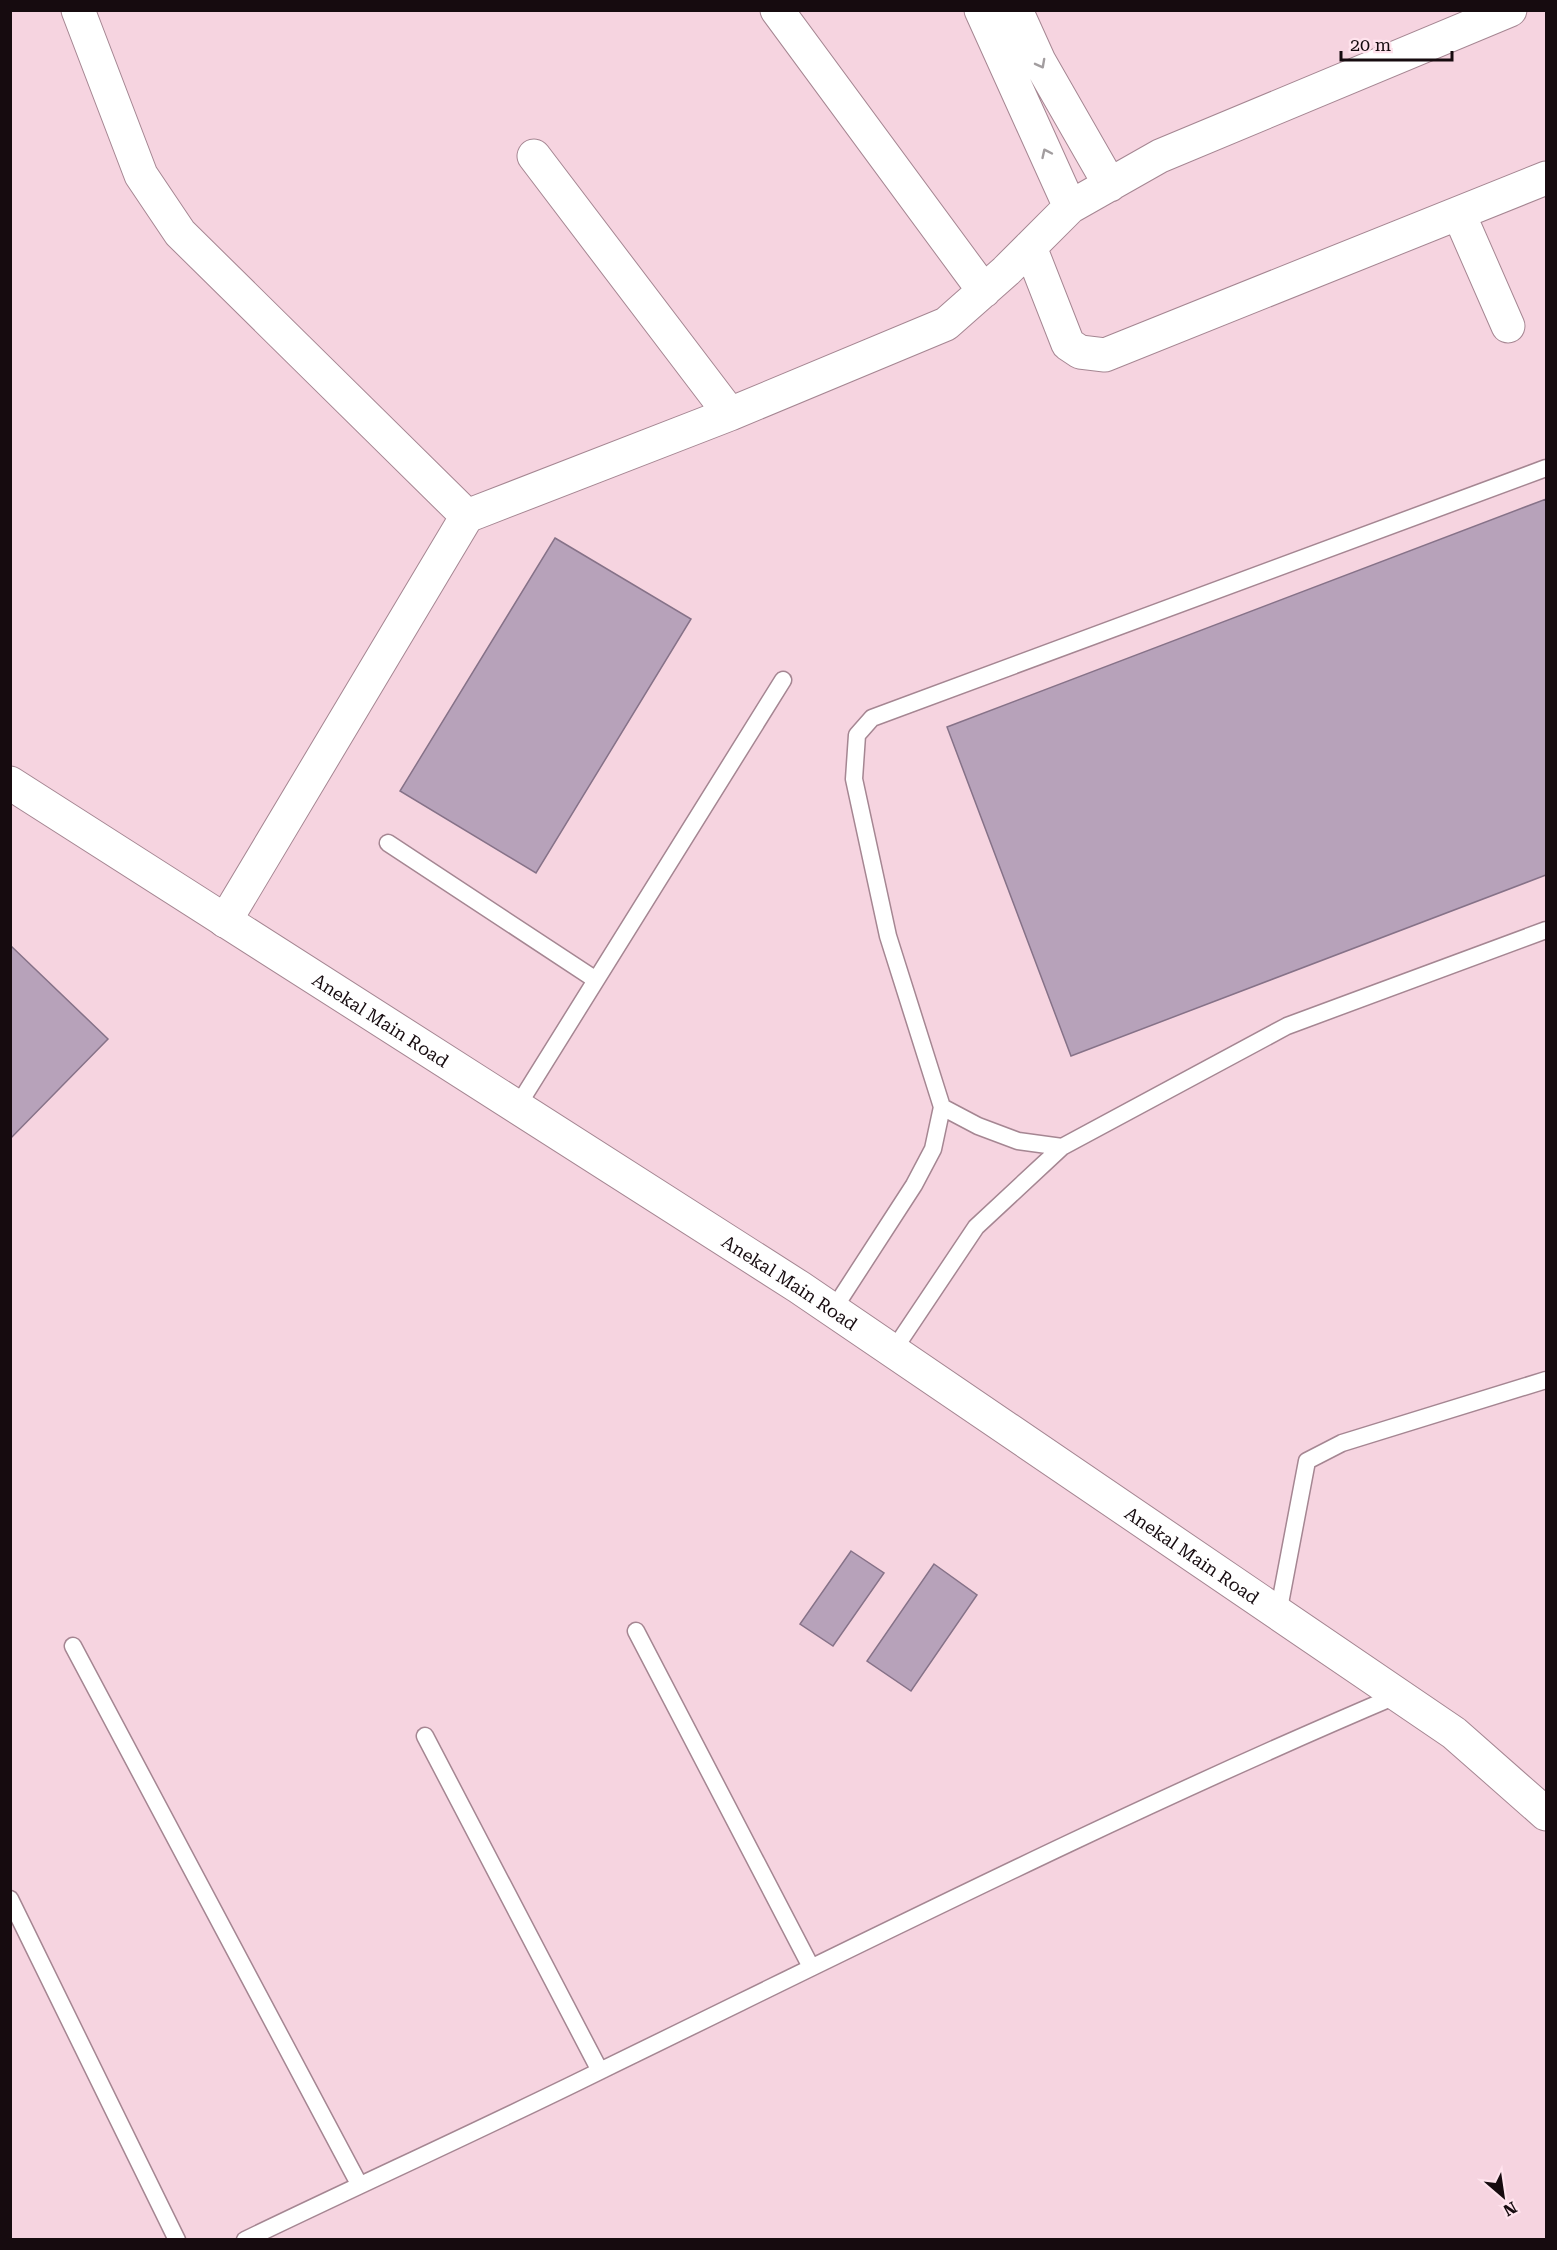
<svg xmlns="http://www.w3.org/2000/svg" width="1557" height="2250" font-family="'Roboto Serif',serif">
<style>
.building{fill:#b7a2ba;stroke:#867288;stroke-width:1.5}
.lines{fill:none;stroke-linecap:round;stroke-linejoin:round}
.service-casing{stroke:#a58692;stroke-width:19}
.minor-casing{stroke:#a58692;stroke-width:35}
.secondary-casing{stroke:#a58692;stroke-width:35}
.service{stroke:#fff;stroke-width:16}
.minor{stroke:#fff;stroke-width:33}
.secondary{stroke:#fff;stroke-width:33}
.oneway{stroke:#a29d9f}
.labels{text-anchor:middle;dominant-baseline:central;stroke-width:4.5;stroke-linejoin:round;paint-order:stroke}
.street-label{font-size:18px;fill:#160b0f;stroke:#ffe3ed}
</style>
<rect width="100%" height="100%" fill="#f6d4e0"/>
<!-- building -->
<path class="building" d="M1546,499V875L1071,1056L947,727Z
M555,538L691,619L536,873L400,791Z
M10,945L108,1039L10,1139Z
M851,1551L884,1573L833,1646L800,1624Z
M934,1564L977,1595L911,1691L867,1661Z"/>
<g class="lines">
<defs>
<path id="service" d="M388,843L596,980
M517,1107L783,680
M942,1107L978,1126L1018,1141L1062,1147
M833,1310L914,1185L933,1149L942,1107L888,936L854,779L857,735L872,718L1546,468
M893,1351L976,1227L1062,1147L1287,1026L1546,930
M1278,1614L1307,1461L1342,1443L1546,1380
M636,1631L811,1967
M73,1646L359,2184
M425,1736L600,2071
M10,1899L177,2240
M245,2240C365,2182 485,2128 604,2069C867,1941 1129,1809 1398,1695"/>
<path id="minor" d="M78,10L141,175L180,233L467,516
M777,10L984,291
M981,10L1070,207
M1016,10L1039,61L1110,185
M534,156L730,414
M1459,214L1508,326
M1030,247L1068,344L1080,352L1105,355L1546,178
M225,921L467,516L730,414L946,324L1006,271L1070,207L1160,156L1510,10"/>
<g id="secondary">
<path id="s1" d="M10,783L799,1287L1454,1733L1546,1814"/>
</g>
</defs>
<!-- service casing -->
<use href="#service" class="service-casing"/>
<!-- minor casing -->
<use href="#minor" class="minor-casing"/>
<!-- secondary casing -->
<use href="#secondary" class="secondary-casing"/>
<!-- service -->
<use href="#service" class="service"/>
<!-- minor -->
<use href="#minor" class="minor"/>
<!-- secondary -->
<use href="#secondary" class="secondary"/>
</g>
<!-- one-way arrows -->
<defs><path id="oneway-chevron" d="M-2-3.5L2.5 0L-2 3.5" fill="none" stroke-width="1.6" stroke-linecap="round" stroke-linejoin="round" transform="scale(1.5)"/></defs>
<g class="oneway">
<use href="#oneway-chevron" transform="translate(1041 64) rotate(62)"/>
<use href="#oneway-chevron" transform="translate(1046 153) rotate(-115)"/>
</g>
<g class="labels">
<!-- street labels -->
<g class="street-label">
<text stroke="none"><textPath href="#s1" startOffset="440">Anekal Main Road</textPath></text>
<text stroke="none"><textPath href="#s1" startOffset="926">Anekal Main Road</textPath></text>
<text stroke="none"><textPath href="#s1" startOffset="1412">Anekal Main Road</textPath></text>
</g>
</g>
<!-- border -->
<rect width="1557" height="2250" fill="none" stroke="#160b0f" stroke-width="24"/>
<!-- north arrow -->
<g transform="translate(1503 2196) rotate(151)" stroke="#ffe3ed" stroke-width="4.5" paint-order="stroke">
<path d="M0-4.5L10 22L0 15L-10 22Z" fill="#160b0f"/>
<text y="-9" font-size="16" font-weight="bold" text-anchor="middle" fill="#160b0f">N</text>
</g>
<!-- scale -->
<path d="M1341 51v9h111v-9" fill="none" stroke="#160b0f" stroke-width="3"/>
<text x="1350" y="51" font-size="18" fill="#160b0f" stroke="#ffe3ed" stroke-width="4.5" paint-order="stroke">20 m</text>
</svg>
